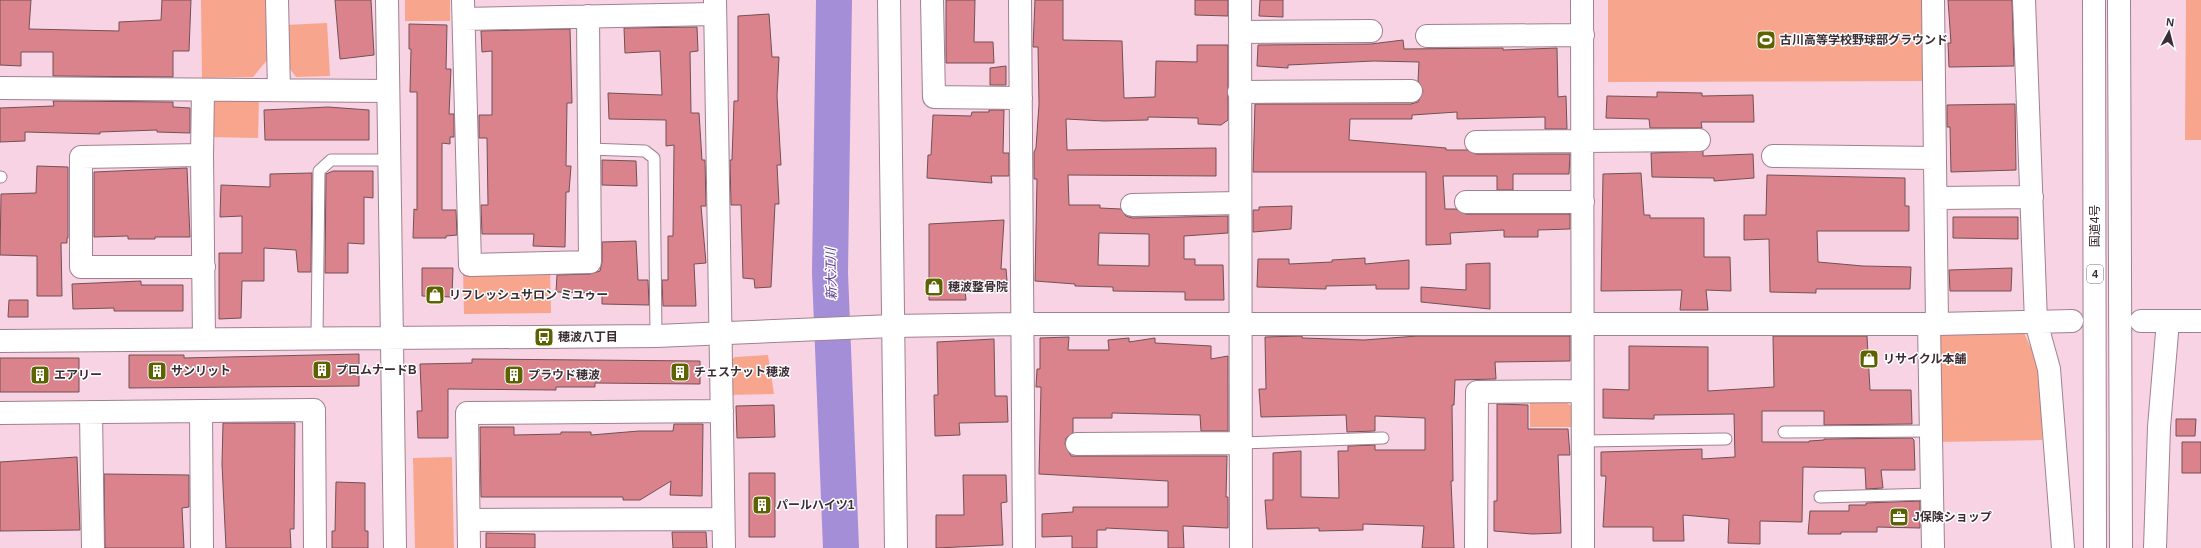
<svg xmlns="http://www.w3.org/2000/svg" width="2201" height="548" font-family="Arial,'Noto Sans JP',sans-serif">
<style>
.green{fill:#f7a68d}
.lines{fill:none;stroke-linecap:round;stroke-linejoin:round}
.river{stroke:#a58ed8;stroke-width:36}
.building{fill:#db838d;stroke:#725154;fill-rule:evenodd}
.lane-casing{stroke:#a18191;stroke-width:13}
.street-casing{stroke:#a18191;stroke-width:24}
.secondary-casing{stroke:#a18191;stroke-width:24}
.highway-casing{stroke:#a18191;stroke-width:24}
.lane{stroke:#fff;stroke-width:11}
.street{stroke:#fff;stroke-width:22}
.secondary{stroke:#fff;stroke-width:22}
.highway{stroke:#fff;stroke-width:22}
.labels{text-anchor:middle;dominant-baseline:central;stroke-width:3;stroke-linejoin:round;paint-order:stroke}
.shield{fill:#fff;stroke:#766c71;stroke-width:1}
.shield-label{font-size:11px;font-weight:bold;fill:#3b2d34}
.poi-label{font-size:12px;font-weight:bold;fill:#3b2d34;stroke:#fff;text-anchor:start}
.street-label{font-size:12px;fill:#3b2d34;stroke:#fff}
.water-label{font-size:13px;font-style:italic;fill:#5a3a91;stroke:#fff}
</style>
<rect width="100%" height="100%" fill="#f7d3e4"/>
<!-- green -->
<path class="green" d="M201,0H266L268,59L253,77L202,78Z
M405,0H450V21H405Z
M1608,0H1923L1924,81L1608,82Z
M2186,0H2201V140H2185Z
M327,23L330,76L296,77L287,65L285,25Z
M217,95L259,96L258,138L208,137V102Z
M463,269H550L551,313L464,314Z
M1934,333H2024L2041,370L2042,440L1938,442Z
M768,355L774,394L727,395V364L735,357Z
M1530,397H1561L1571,406V427H1530Z
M452,457L454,548H415L413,458Z"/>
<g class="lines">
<!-- river -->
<path class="river" d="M834,0L830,273L841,548"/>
</g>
<!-- building -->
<path class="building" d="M0,0H31L29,29L119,31V22L161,20L162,0H191L189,51H173V77L53,76V52H21V66L0,65Z
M335,0H371L374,55L340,59Z
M946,0H975L974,42H993L994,63H946Z
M1035,0H1063V40L1122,41L1124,98L1155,97L1156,61L1197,62V45H1228V120L1221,125L1198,124V118L1148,117V120L1104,121L1066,119L1067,150L1216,148V176L1068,175L1069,205H1100V208L1121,209L1126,216L1132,218L1228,216V233L1184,236V259H1195V265H1223L1224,300H1185V292L1113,291V287L1075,286V284L1035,281L1037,179H1034V152L1036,148L1039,104L1038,47H1033ZM1099,233L1149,234V266L1098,265Z
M1195,0H1228V16L1195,15Z
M1260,0H1283V17L1259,16Z
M1948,0H2012L2014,66L1949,67L1948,43H1951Z
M769,14L772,57H779L777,96L781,165H777L779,204H775L771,287L755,288L754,279L743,278L741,205H731L730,160H732L734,101H738V16Z
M409,24L447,25L446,69H451L449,114H454V137H450V144L442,143V210H456L457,235L446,236V238H413L414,209L417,210V92H410L411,49H409Z
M697,27L698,51L690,52L691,113H699L702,160H705L706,206H701L706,263L694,264L696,306H663L662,280H668V236H673L674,145L666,146V120L609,119L608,93L662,95L660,51L625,53L624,28Z
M570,29L572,103H567L566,166H571L569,192H566L565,247L533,246L534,234H482L481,205H488L487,138H479V115H492V51L482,52L481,31Z
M1403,40L1404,49L1503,48V50L1557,48L1558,97L1566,96L1567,129H1545V117L1457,119V112L1412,115V119H1350L1349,140L1446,148V150H1467L1476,154H1570L1569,174H1513V190H1497V176H1443L1445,209H1456L1466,214H1570V229L1538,230V237H1504V230L1450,233L1451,244L1426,245V172H1253L1255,104H1411L1418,102L1423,91L1418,81L1419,62L1374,61L1288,65V68L1257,66L1258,45L1371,44Z
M1006,66V85H990V68Z
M1657,92L1702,93V96L1753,95L1754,122H1701L1702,128H1650L1649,119L1606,118L1607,96L1657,97Z
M53,101L173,102V107L190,108V133L157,132V130L100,132V134L25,132V141L0,142V108L54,106Z
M2015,104L2016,170L1951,172L1950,127H1947V105Z
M328,107L369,110V140H265L264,110Z
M989,110H1004L1003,153H1009V176H991L992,183L927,178L928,155H931L933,115L971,116L972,112H989Z
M1703,151V156L1753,154L1754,178L1714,181V178L1652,177L1651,153Z
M602,160L636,161L637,186L602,185Z
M37,166L68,167V238H67V243H61L62,296H37V256L0,255L1,194L36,193Z
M187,168L190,237H155V239H128V236L94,237V172Z
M333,171H373V198L364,197V244L348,243V273H325L326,174Z
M312,173L311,272H298L296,250L264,248V281H242L241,318L219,319V253H242V216L220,217L221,185L270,187V174Z
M1641,173L1644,215H1650V218H1704V257H1730L1731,291L1706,290L1708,310H1680L1682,290L1601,291L1603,174Z
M1767,175L1905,178V206H1909V231H1817L1818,262L1863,266L1911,267L1910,289H1816V293L1770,292L1769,239L1744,240V215H1766Z
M1292,206L1291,229L1253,232V210H1259V207Z
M1953,217H2018V239L1953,238Z
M1004,220L1001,269H1006L1008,292L965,291L966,300H929V224Z
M636,241L638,280H648L649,305L602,304V293L556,292L557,275L590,274L600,271L602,262V242Z
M1365,258V264L1409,260V289H1376V285L1326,286V289L1257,287L1258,259H1289V264L1332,262V260Z
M1490,263V309L1421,302V287L1466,290V264Z
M422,268H453L452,297L422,296Z
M2012,268L2011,291H1950L1949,270Z
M141,281V285H183V311H114V308L73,309L72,284Z
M9,300H28V317H8Z
M1302,336V338L1364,340L1417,336H1570V361L1495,362L1496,379L1455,380L1454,405H1452L1453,481H1451L1454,548H1422L1424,526L1363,524V530L1319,531V528L1267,529L1265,500H1273V453L1301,451V497L1339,498L1338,451H1348V446L1375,445V450H1425V418L1375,416V431L1347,432L1346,415L1261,417L1259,389H1266L1265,337Z
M1773,336H1867L1870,390H1911L1912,424L1824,425V411H1762V442H1809V441L1824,440V439L1912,438L1914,440L1915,470H1881L1883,488L1866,489L1865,468L1803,467L1802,522L1760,521V544L1728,543L1729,519L1683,515L1684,541H1653V527H1603L1606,476H1601V452L1702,449V459L1735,457L1734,414L1654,415V419L1603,418V389L1629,390V346L1708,347V391L1774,387Z
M1069,337L1068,350H1109L1108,340L1129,338V342L1155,338V343L1211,346V359L1228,356V431H1201L1200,415L1112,413V418H1073V433L1066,438L1065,444L1071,456H1227L1226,497H1228V528L1183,526L1184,548H1168V531L1106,528V530H1097V548H1072V536L1042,537V514L1073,512V507H1168V481L1039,474L1041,387H1036L1037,369H1040V338Z
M994,339L995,396H1007L1008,422L959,423L960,435L935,436L934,395H938L937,342Z
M359,354V386L129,388V355H184V358Z
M0,358H79V392H0Z
M472,359L700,361V384L595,383V387H556V390L448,389V438H418L417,411H422L420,364L472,363Z
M1497,404L1528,405V429H1568L1570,455H1558L1561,533L1532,534L1494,531V501H1497Z
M774,405L775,437L737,438L736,406Z
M2176,419H2196L2195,436H2176Z
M223,423H295L294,529H290L291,548H226L222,464Z
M674,424H703L702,496L670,495L671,481L640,500H623V497H481L480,427H514V435L561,434V432H591V435L639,431H673Z
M2182,442H2201V473H2182Z
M77,457L80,530L0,531V462Z
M749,473H775V537H749Z
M104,474L189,475V507L182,508L184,548H105Z
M963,475H1006L1007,502L1001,503L1003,545L936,548V515H964Z
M336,482L365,483V531H368V548H332V531H335Z
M1920,501V528L1877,527V532H1841V534H1808L1810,511H1849V505H1866V503Z
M672,532H706L707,548H673Z
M486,533L535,534V548H486Z"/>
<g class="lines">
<defs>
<path id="lane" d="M589,149L645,151L654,158L656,336
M0,177H1
M317,338L319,171L331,160H389
M1784,432L1931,431
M1582,441L1726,439
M1240,443L1383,438
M1820,497L1932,494"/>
<path id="street" d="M277,0L279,90
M463,0L470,265L590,262L588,16
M715,0L724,548
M932,0L934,97L1021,98
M1020,0L1024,548
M1240,0L1241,548
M1582,0L1583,548
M1933,0L1937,324
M2024,0L2036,322L2049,369L2063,548
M464,19L715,14
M1240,32L1371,31
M1427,36L1583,35
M0,88L388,91
M203,90L202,155L204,339
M1239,92L1411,91
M1476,142L1699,140
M202,155L81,157V267H204
M1773,156L1935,158
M1936,198L2032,197
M1466,202H1583
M1132,205L1239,203
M2141,321H2201
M1929,324L1933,548
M892,326L1023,324H1937L2072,321
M201,411L202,548
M91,412L93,548
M0,413L314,410L315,548
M1077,444L1240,443
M469,520L723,519
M469,548L467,413L722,411
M1476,548L1477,392L1582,391
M2155,548L2159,427L2168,321"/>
<path id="secondary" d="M387,0L395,548
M889,0L896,548
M0,341L656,336L892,326"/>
<path id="highway" d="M2094,0L2095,548
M2119,0L2121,548"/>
</defs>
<!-- lane casing -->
<use href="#lane" class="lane-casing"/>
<!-- street casing -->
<use href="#street" class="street-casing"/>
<!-- secondary casing -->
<use href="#secondary" class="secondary-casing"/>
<!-- highway casing -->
<use href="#highway" class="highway-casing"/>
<!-- lane -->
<use href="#lane" class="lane"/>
<!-- street -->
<use href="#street" class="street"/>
<!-- secondary -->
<use href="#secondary" class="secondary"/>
<!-- highway -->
<use href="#highway" class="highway"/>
</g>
<!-- icons -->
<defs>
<symbol id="stadium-square" viewBox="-11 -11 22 22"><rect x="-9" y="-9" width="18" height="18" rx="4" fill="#5d6300" stroke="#fff"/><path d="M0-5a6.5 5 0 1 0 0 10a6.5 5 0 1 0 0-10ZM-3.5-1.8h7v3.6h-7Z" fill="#fff"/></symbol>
<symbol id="shop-square" viewBox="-11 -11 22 22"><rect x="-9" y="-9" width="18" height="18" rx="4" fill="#5d6300" stroke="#fff"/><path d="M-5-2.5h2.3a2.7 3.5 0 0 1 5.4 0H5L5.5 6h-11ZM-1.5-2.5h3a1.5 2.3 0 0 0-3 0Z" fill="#fff"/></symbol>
<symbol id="bus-square" viewBox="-11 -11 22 22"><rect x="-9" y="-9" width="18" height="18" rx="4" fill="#5d6300" stroke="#fff"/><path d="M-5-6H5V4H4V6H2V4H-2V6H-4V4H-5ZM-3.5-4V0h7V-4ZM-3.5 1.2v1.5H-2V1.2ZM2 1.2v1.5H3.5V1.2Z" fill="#fff"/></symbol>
<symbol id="building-square" viewBox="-11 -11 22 22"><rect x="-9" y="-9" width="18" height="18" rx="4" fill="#5d6300" stroke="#fff"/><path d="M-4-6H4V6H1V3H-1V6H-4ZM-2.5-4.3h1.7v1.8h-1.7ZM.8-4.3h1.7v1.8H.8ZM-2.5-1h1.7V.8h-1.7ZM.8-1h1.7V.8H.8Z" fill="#fff"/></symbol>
<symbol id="office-square" viewBox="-11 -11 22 22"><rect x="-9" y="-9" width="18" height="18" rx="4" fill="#5d6300" stroke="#fff"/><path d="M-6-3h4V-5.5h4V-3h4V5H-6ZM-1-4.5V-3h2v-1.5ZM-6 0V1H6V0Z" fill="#fff"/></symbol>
</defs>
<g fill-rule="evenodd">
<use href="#stadium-square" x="1755" y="29" width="22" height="22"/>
<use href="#shop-square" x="923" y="276" width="22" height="22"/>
<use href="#shop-square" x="424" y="284" width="22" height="22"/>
<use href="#bus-square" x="533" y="326" width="22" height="22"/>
<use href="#shop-square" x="1858" y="348" width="22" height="22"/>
<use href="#building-square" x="311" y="359" width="22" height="22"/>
<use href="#building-square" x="146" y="360" width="22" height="22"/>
<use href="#building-square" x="669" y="361" width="22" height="22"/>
<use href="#building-square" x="29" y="364" width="22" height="22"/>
<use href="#building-square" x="503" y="364" width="22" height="22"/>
<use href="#building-square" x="751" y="494" width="22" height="22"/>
<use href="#office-square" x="1888" y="506" width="22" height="22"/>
</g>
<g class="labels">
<!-- shield labels -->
<rect class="shield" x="2087" y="265" width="16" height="18" rx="3"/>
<g class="shield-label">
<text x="2095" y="274">4</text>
</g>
<!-- poi labels -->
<g class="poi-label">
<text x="1780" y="40">古川高等学校野球部グラウンド</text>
<text x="948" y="287">穂波整骨院</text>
<text x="449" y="295">リフレッシュサロン ミユゥー</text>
<text x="558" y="337">穂波八丁目</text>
<text x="1883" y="359">リサイクル本舗</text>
<text x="336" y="370">プロムナードB</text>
<text x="171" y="371">サンリット</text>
<text x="694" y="372">チェスナット穂波</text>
<text x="54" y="375">エアリー</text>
<text x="528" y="375">プラウド穂波</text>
<text x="776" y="505">パールハイツ1</text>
<text x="1913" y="517">J保険ショップ</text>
</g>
<!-- street labels -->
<g class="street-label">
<text transform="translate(2095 226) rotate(-90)">国道4号</text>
</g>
<!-- water labels -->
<g class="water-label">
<text transform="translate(831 274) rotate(-91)">新大江川</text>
</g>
</g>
<!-- north arrow -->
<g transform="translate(2169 32) rotate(7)" stroke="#ffffff" stroke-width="3" paint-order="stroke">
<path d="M0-3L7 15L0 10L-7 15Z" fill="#3b2d34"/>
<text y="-6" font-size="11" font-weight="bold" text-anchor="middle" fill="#3b2d34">N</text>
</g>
</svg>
